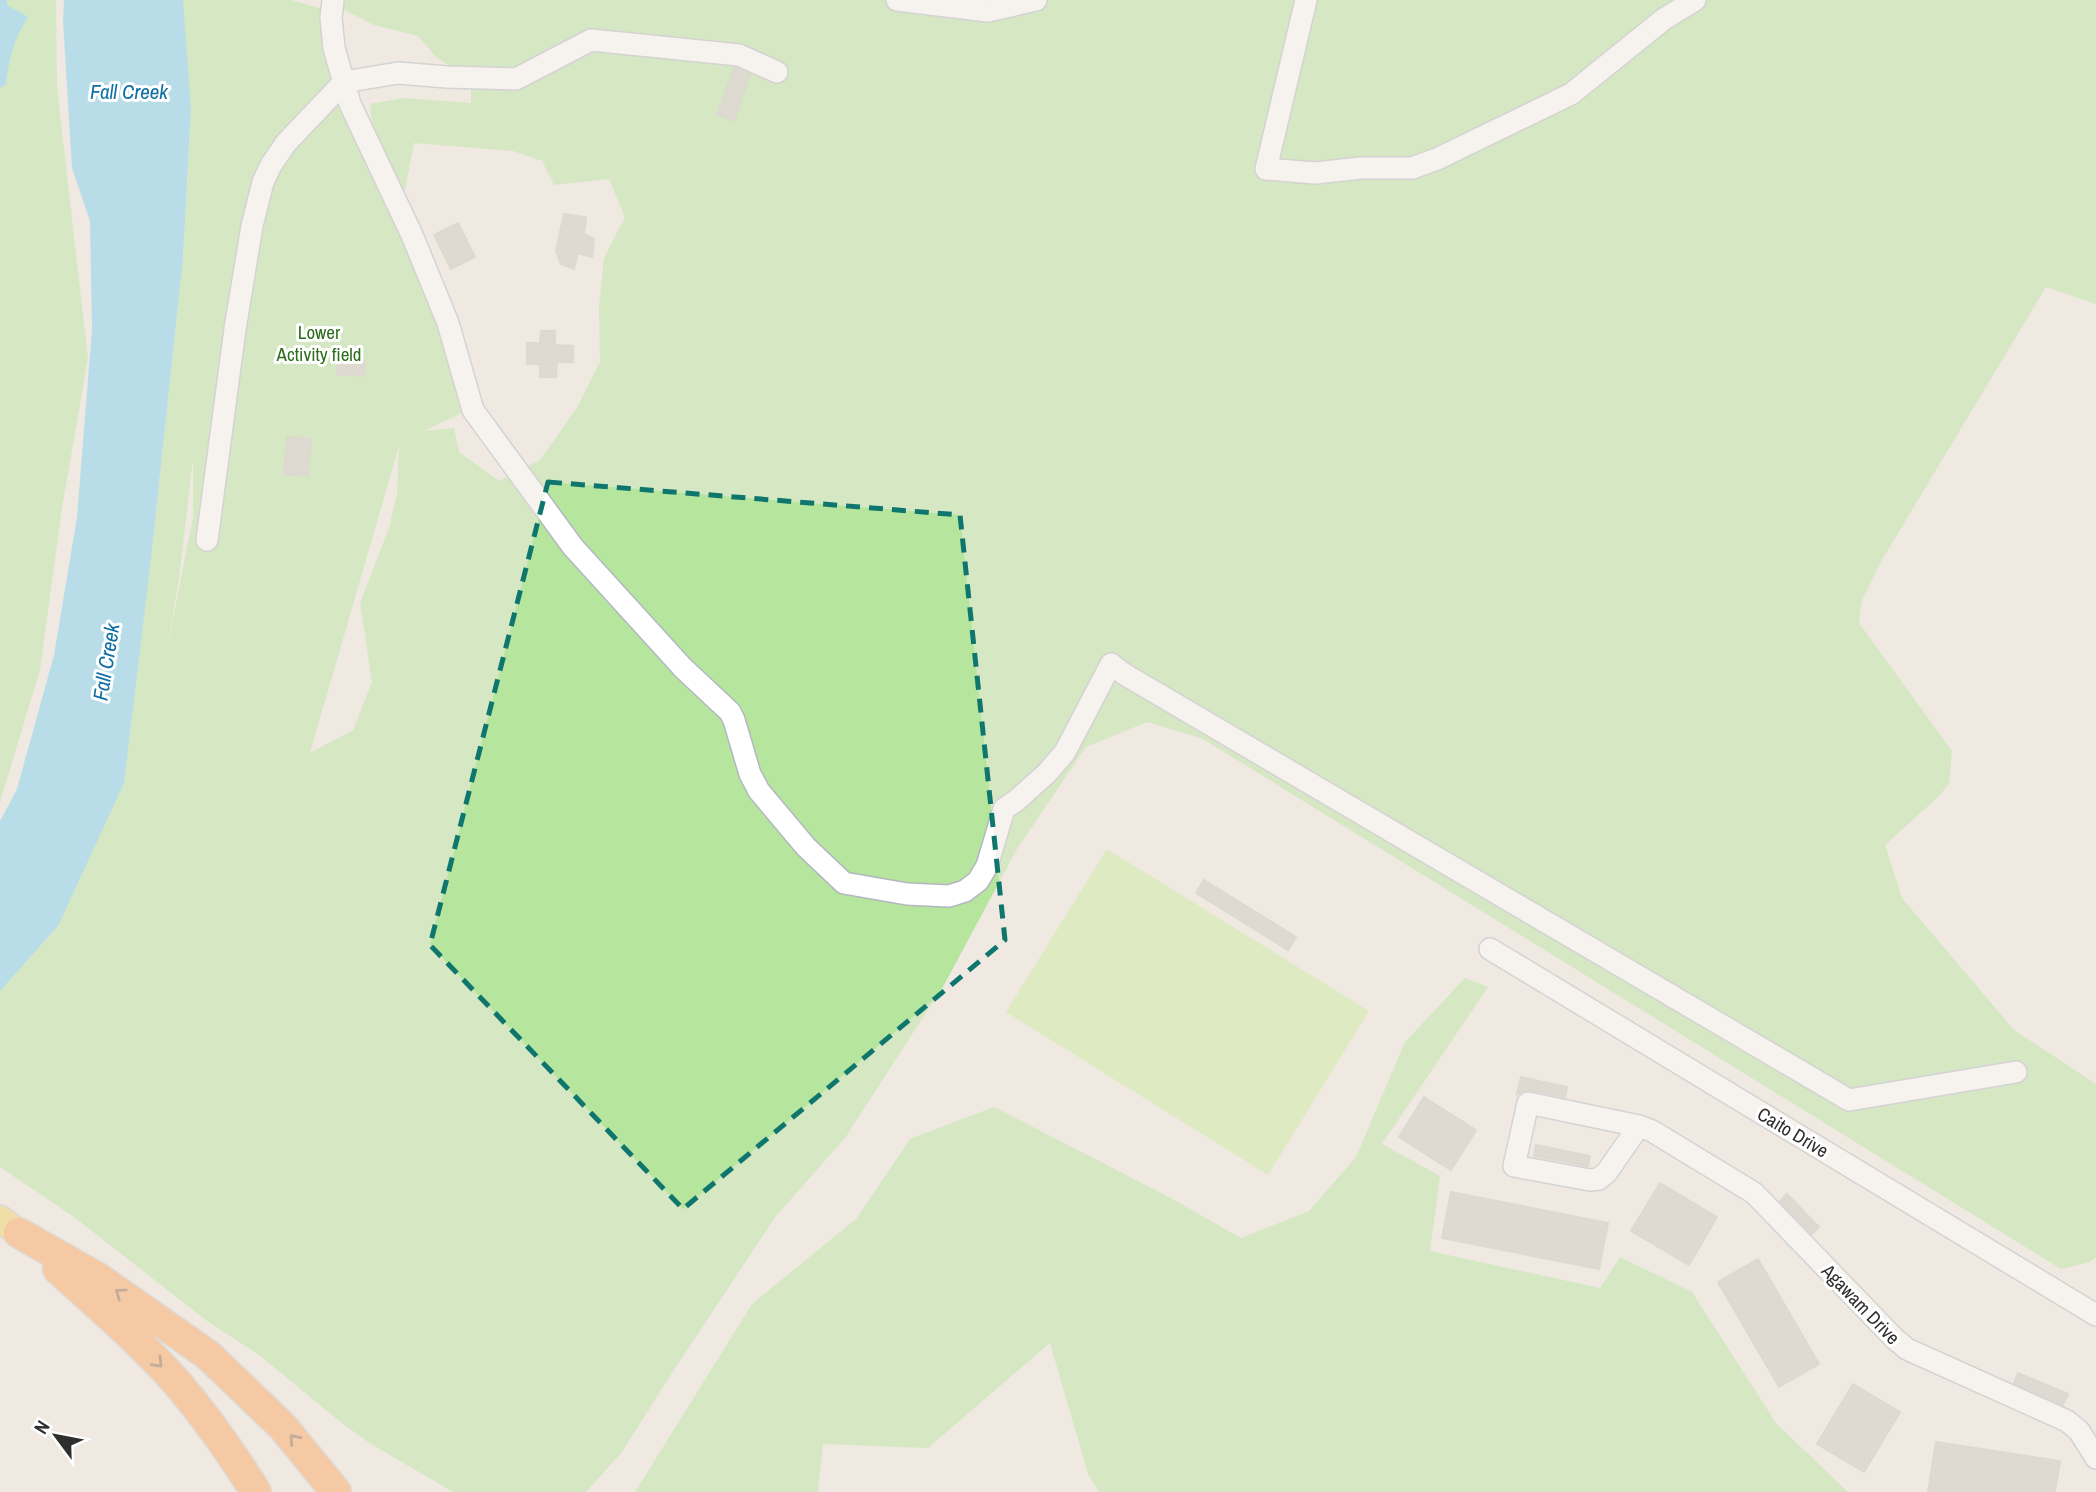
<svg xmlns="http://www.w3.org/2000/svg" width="2096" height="1492" font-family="'Archivo Narrow',sans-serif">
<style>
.green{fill:#b6e59e;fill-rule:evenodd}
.pitch{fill:#c9ec9a}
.water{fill:#75cff0}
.building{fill:#cbc7bf;stroke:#cbc5ba;stroke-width:2}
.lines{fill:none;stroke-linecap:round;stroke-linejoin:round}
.minor-casing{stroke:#b4b7c1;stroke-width:24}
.major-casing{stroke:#c9c9c9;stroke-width:30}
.highway-casing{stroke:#c9c9c9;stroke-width:33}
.minor{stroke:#fff;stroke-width:21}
.major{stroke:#f2d163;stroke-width:26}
.highway{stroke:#ffa35c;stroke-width:30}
.oneway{stroke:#8c6343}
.marked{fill:none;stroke:#0f766e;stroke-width:5;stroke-dasharray:14 9;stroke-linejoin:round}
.labels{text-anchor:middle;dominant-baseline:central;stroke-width:6;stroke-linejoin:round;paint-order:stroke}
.park-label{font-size:19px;fill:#2c6e1b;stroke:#fff}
.street-label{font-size:19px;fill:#2e2e2e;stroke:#fff}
.water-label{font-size:21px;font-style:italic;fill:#0d6fa3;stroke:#fff}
</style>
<rect width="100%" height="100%" fill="#efe9e1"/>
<!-- green -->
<path class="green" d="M0,0H56L57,88L88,358L62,508L40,670L0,802Z
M183,0H291L326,10L345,87L449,325L466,411L424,431L454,428L459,452L499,481L540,460L576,409L600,362L599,306L604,258L625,217L609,179L554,185L542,161L513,151L414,143L405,190L391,171L373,135L370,104L404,98L471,103V80L436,57L418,36L374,25L343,9L338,0H2096V304L2046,287L1879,565L1861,603L1859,623L1952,751L1949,784L1938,797L1885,845L1902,898L2014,1030L2096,1084V1257L2090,1262L2061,1269L1203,739L1147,722L1086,747L1017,849L944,985L845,1138L776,1216L670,1376L622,1452L586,1492H453L371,1444L343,1424L259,1355L207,1321L74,1217L0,1167V991L58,926L152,550L183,258L190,129ZM399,446L397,494L389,528L360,603L372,682L353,730L310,753ZM193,458V517L166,654L179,579Z
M1465,978L1488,987L1382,1144L1440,1176L1430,1251L1600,1288L1620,1257L1692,1292L1776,1423L1848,1492H1099L1088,1474L1050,1343L928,1448L823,1444L818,1492H635L752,1304L856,1219L910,1139L994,1107L1167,1196L1241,1238L1309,1211L1356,1157L1405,1042Z"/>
<!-- pitch -->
<path class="pitch" d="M1107,849L1369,1011L1268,1175L1006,1012Z"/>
<!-- water -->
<path class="water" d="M0,0H7V5L28,17C14,38 9,59 6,84L0,88Z
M64,0H183L191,109L183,258L152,550L124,783L58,926L0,991V821L17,789L54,655L77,517L92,330L90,221L72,168L63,21Z"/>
<!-- building -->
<path class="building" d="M734,68L750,74L734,121L717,115Z
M564,214L586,217L584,234L594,239L592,257L578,253L574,269L561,264L556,251Z
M458,223L475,257L451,269L434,235Z
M541,331H555V345L573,346V362H557L556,377H540V364H527V343H540Z
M338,358L365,360L364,376L337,374Z
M287,437L311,439L308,476L284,474Z
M1204,880L1296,937L1288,950L1196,893Z
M1521,1077L1567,1087L1565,1097L1530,1090L1517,1094Z
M1424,1097L1476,1130L1451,1170L1399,1137Z
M1536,1145L1590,1156L1588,1166L1534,1156Z
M1660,1183L1717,1217L1689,1265L1631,1231Z
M1451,1192L1608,1223L1599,1269L1442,1238Z
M1787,1194L1819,1227L1812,1234L1780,1201Z
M1758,1259L1819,1364L1779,1387L1718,1282Z
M2018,1373L2068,1394L2063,1405L2014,1383Z
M1853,1384L1900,1412L1864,1472L1817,1444Z
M1936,1442L2060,1461L2055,1492H1928Z"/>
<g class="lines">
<defs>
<path id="minor" d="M333,0L331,18L334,48L350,104L412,235L448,323L473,410L573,547L683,668L730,712L734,720L750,774L759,791L806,847L844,883L907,894L949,896L965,891L978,881L987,866L1004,809L1017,800L1047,773L1065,752L1111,664L1124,674L1849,1100L2016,1072
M897,0L988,11L1036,0
M1306,0L1266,169L1315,173L1361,168H1412L1437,159L1571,94L1664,19L1695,0
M207,540L235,329L252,226L263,182L271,165L286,143L344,82L398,73L447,77L516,79L591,40L739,55L777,72
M1490,949L2096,1315
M1528,1103L1639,1126L1607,1172L1599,1179L1590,1180L1514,1166Z
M1639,1126L1652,1131L1754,1193L1895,1339L1907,1349L2067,1421L2079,1431L2096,1458"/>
<path id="major" d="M0,1219L19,1233"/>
<path id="highway" d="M19,1233L98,1278L208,1355L283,1427L336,1492
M58,1269C99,1306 141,1342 178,1384C207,1418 232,1454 256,1492"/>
</defs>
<!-- minor casing -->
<use href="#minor" class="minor-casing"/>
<!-- major casing -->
<use href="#major" class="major-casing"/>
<!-- highway casing -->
<use href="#highway" class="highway-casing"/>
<!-- minor -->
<use href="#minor" class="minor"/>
<!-- major -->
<use href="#major" class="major"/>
<!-- highway -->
<use href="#highway" class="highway"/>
</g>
<!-- one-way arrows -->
<defs><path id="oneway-chevron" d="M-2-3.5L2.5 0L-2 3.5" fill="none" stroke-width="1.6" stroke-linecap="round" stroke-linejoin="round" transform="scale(1.75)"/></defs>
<g class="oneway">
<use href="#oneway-chevron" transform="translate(120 1293) rotate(-144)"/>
<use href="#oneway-chevron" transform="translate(158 1363) rotate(46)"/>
<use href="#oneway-chevron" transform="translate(294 1439) rotate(-131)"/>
</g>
<!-- marked area -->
<path d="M0 0H2096V1492H0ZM548,482L960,515L1005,940L683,1209L430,945Z" fill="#efe9e1" fill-opacity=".55" fill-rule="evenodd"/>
<path class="marked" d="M548,482L960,515L1005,940L683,1209L430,945Z"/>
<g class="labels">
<!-- park labels -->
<g class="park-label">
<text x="319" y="332">Lower<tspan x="319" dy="22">Activity field</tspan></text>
</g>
<!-- street labels -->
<g class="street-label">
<text transform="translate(1793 1132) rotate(31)">Caito Drive</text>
<text transform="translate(1861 1304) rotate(46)">Agawam Drive</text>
</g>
<!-- water labels -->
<g class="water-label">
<text x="129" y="91">Fall Creek</text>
<text transform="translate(106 662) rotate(-81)">Fall Creek</text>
</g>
</g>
<!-- north arrow -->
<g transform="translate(56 1436) rotate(302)" stroke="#ffffff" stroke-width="5" paint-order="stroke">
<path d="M0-5L12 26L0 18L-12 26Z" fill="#2e2e2e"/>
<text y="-10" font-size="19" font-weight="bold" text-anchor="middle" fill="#2e2e2e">N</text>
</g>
</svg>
